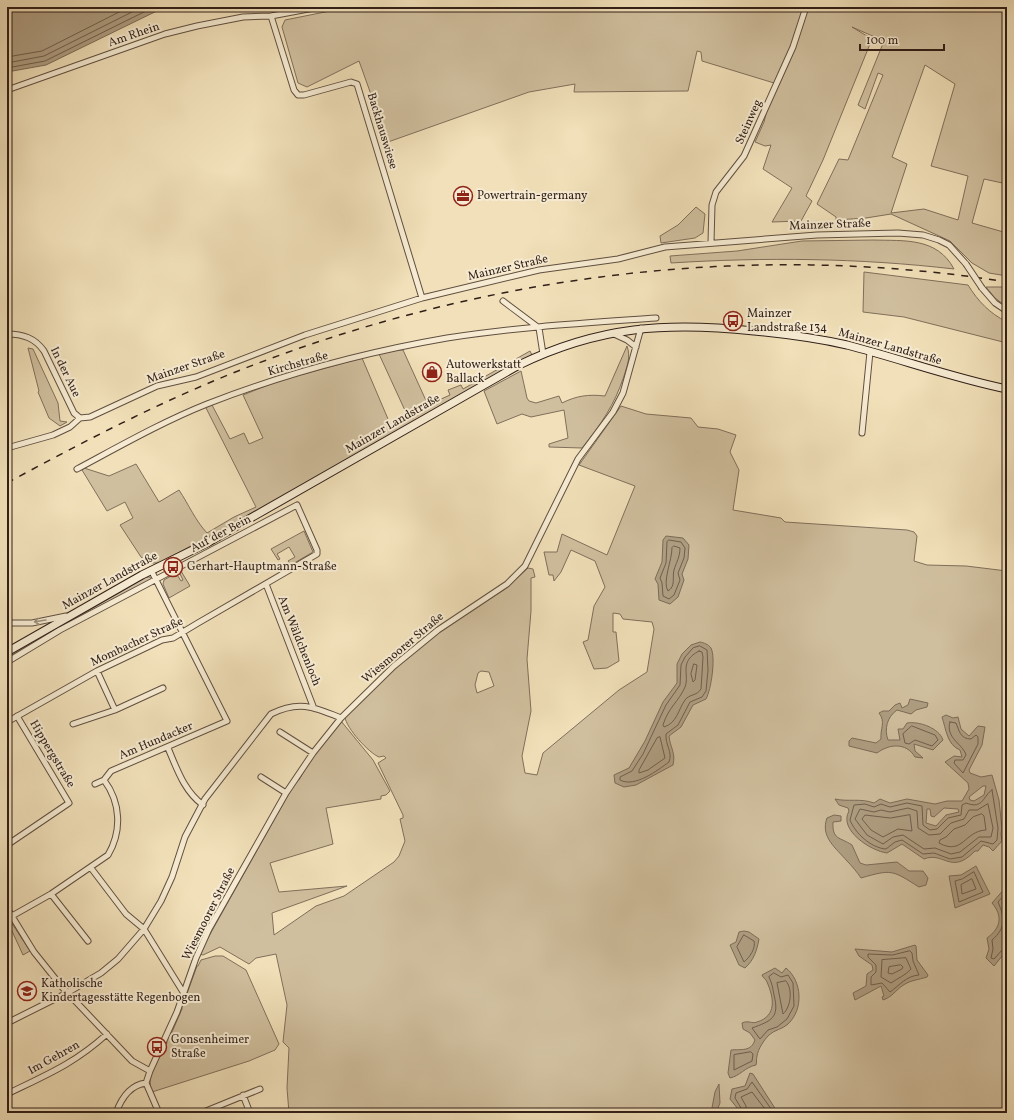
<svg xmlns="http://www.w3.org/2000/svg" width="1014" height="1120" font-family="Vollkorn,serif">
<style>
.green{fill:#d0bf9e;stroke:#806f5b;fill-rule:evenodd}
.water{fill:#af9e82;stroke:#7c6b58;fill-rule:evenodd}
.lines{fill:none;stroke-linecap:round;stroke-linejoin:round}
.shore{stroke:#705e4d;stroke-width:1}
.street-casing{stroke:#604f40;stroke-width:7}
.secondary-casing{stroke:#301f18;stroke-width:9}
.street{stroke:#f6ebd2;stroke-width:5}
.secondary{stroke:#f6ebd2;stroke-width:7}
.rail{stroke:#301f18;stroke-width:1.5;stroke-dasharray:7 7;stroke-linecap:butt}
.street-bridge-casing{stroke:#604f40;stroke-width:7;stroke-linecap:butt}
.street-bridge{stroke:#f6ebd2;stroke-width:5}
.oneway{stroke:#9d8f7e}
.labels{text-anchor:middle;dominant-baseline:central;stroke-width:4;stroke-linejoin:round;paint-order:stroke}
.street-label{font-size:12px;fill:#301f18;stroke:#f6ebd2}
.poi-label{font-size:12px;fill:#301f18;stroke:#f6ebd2;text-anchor:start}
</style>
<rect width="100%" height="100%" fill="#f1e0b9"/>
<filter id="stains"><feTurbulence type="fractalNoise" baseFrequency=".005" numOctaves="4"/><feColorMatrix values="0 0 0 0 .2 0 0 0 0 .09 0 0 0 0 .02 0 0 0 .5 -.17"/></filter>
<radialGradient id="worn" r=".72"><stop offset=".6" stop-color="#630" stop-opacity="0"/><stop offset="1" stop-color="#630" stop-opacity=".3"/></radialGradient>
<!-- green -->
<path class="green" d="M350,7H1007V184L984,179L972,223L1007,233V276L989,273L972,263L950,241L891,214L866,218L836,220V217L817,204L839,159L848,160L883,75L878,73L865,109L858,105L884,41L852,27L872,39L823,160L806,196L812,201L801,221L772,222L792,188L763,169L771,145L765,146L755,142L764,122L774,83L702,61L701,52L697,51L688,91L574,92L575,84L529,92L388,142L359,61L307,87L298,83L282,27L285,20ZM925,65L955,84L931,166L968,176L958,220L924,209L891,213L907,164L892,157Z
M696,207L705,214L703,233L695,238L661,243L660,236L678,225Z
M873,240C904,241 937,237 954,269C859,258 765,257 671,263L670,256L737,251L802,241Z
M864,272L968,285C978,301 989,313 1007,322V343L904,317L863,312Z
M986,287H1007V307L995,298Z
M627,346C631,357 627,366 624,376C614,406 601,424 582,448L549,447V444L568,438L564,410L531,417L522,414L497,424L484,391L521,371L527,398L529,401L536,403L559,396L562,403C576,396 588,394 605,396Z
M28,348L33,349L58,403L60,421L67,422L60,426L49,418L38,392L39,391Z
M396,350H403L428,405L450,395L448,390L461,385L463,389L530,351L532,355L258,510L159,563H149L141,557L120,525L133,518L125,502L107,511L82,470L84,468L109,476L136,464L159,502L179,490C189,505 195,520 207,533L234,517L256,507L205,406L212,405L230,439L244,433L249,444L263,438L243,395L278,381L362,358L391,426L408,417L379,354Z
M621,406L646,414L691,418L698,427L718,429L736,435L730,452L739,470L733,510L781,518L785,522L907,530L914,532L917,536L914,561L927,565L966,566L1007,571V1113H289L287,1088L289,1048L283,1042L287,1005L276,954L256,958L249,964L220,947L203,955L199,954L297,779L299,780L304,771V768L341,721L373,760L390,791L386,795L381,796V799L326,808L333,844L270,863L279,892L347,886L272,913L274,935L316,906L344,896L394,862L399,856L405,841L400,819L403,818V815L378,763L386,758L384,756L379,757C369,753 346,728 345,717L399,663L433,636L505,589L528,568L533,569L535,577L531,578V611L527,659L531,711L522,756L525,773L537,775L543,753L619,690L647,672L654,629L652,622L623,619L620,614L613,613V632H616L619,661L607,668L594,669L583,642L588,640L594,606L605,587L595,561L571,550L561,572L554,581L553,575H549L544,552H557L562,534L607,555L635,486L579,465ZM481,671L489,672L494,686L477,693L475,685L478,673Z
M304,531L313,552L291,565L288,561L295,557L289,547L277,554L280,559L278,560L271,549Z
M181,571L190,586L169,598L163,584L164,580L176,573L181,581L183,580L179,572Z
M146,577H150L151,580L7,660V658Z
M7,916L30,951L23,955L12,931L7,925Z
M215,956H223L246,970L279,1044L275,1050L249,1061L152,1092C145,1074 160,1058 167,1043L166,1038L168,1034L172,1032L182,1009L181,1002L185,999L197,966H198L201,960Z"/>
<!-- water -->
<path class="water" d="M7,7H165L46,65L7,72Z
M666,536L683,538L689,545L688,559L682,574L684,580L678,597L670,604L659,600L658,584L655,579L662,562L663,540Z
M700,642C704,643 708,644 711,648C716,658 711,690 706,699L693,705L681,727L669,736C670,747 676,753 673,765L636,785L624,787L615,783L614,775L629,768L645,741L663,702L677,683V664L682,654L691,645Z
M910,699L928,703L927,707L916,710L911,714L897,710C887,717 884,729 888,740H900L898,729H903L907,723C919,721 939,728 943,740L933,750L914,744L915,751L923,758L915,757C906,742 889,744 877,753L849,746V741L852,738L876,743L881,739C880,729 886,722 879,713L883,711H889L895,705L900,703L902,708L908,705Z
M946,715L953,718L958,717L961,729L969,736L978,726L985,727L982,745L969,770L970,773L981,777L992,775L999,800L1002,829L1001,834L1002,841L993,851L989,847L983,845L978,851H975C951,876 944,851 924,859L902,844L887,853C871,851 838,830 849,811L848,808L839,805L835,799C848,802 861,798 874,803L880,799L890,803L907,799L935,804L947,801H962L969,789L968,783L945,762L954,756L962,757L960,750C947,745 946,729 942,717ZM983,786H986L984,795L974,801L970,800L969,797ZM944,808L958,809L959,812L946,815L936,826L926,823L927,809H930L931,816L934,817Z
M834,815L841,816V821L833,822C832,840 840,837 852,845L860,863L866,865L897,862L909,871H923L928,878L926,885L919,887C892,870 892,869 861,878C857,872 852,866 847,861C836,848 820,837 827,818Z
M976,866L990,894L955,908L949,876L961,875Z
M1006,887L1007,950L994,966L986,958L989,949L987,938C1001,928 1003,916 992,903Z
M744,931L749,932L759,939C757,950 754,960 745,968L739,965L730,945L736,942L739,932Z
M915,945L916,946L917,960L928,975L927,977C918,980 910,980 902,986C895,991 892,997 883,1000L882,997L884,996L881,986L855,1000L853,993L866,986L867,974L873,970L872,965L859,956L855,949L892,952Z
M775,968L782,973L786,968C802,981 804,1009 788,1024C783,1029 774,1030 769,1035C764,1040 758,1049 757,1056C756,1060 757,1062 756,1065C745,1067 740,1076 730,1078L728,1073L731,1050C741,1049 751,1052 755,1040L750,1033L743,1029L742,1023C748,1020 752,1024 757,1022C777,1016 774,998 767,982C766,979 763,978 762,975Z
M750,1073L753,1074L778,1113H729L738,1109L730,1099L732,1089L745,1086Z
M719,1084L720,1103L716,1113H711L715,1092Z"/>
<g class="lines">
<!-- shore -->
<path class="shore" d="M7,57L42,51L129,7
M7,63L44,56L142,7
M7,68L45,61L154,7
M669,540L681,542L685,548L684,558L678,573L680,580L674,595L669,599L663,596L662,583L660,578L666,563L667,542Z
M674,546L680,548C680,557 676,563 674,570C672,578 676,586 668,591C662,582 672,561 672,548Z
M700,646L707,650L708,670L706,691L702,697L690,702L678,725L666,734C665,745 673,752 669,762C658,770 635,788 620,780V777L632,771L643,754L666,705L680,685L681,665L685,657L693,648Z
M699,651L702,652L703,657L701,689C697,696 689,694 685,700C678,710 677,723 664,727L663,725C668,708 679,701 685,687C690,674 678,662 699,651Z
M694,664L697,665L695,680L693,682L691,674Z
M950,722L956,723C959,730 960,739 971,739L976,735L978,737V744L963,773L954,763L955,760H963L966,755C963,744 945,738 950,722Z
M912,726L935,735L938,740L932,746L915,740L909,744L905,743L903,734Z
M660,737L665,758L648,770L639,773V770L657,738Z
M992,790L998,828L997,840L993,844L981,841L962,857L950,859L934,853L923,854L902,840L895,842L886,849C871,848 855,833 850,820L854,805L865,804L874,807L881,804L890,807L907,803L922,806L923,825L930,830L937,829L948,818L961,815L962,805L966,803C984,810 983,795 992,790Z
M988,804L993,828L991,837H979L960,852L951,854L935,848L924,849L903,835L893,837L883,844L867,835L855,819L860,809L874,812L881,810L890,812L908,808L917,811L918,828L929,835L940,834L951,823L964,819L969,810H977Z
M982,814L984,816L986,830C964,831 963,856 939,843L940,840L946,837L954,829L965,825L973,817Z
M910,815L912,831L898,829L883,837L871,830L862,819L865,815L890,818Z
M974,872L983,892L959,902L955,881L962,879Z
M972,879L976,889L962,894L961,885Z
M1007,892L998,902C1005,918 1006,928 992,940L993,949L991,958L994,959L1003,949L1007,948
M744,935L754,941C756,948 750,957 744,962L737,947Z
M910,951L912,953L913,961L919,975C906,976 900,985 890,992L882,983L871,985V977L876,972V965L868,957V954L892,955Z
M906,958L911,969C906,975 898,978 891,983L881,977L882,960Z
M901,965L903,967L902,969L892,974L888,973L889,967Z
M774,973L781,977L788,975L793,983L794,1006L787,1019L777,1027L768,1030L760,1039L752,1028C771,1021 780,1018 774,995C773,989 772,983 769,977Z
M786,981C793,989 791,1007 783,1014L777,983Z
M751,1052L753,1054L752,1061L734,1070V1055Z
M740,1113L741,1108L735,1098L736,1093L747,1089L752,1082L774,1113
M746,1113V1106L741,1097L752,1092L768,1113"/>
<defs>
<path id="street" d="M271,16L294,90L298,95H304L351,82L357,84L422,298
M7,90L165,34L197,26L243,17L271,16L319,7
M711,242L712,205L716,192L744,156L793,47L806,7
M982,288L995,303L1007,311
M503,301L539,328L543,354
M7,334C23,334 35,338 44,351L74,413L80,418
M614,334L627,340L636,347
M862,433L870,352
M7,448L53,435L70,427L80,418L90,417L157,386L196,377L305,335L422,298L539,270L618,259L665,247L817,235L898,233L923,235L939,240L949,245L966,264
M77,469C120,446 162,422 207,404C284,374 366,352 447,338C516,327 586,323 656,318
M266,584L313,706
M7,623H32L66,616
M7,662L60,630L297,505L317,550V554L198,623L173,638L162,640L97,671L7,722
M97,671L115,710
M73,724L115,710L163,688
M280,732L313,753
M168,748C177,769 184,791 203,805
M261,777L286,793
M95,784L104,780L111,771L227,721L151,570
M7,845L69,803L17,716
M91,868L126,914L144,929L183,992
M51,894L88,941
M7,908L34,952L62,987L132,1061L150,1071
M12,916L51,894L108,855C122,831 121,803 104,780
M7,1023L67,993L101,973L118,959L144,929L161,901L172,877L185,837L205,799L271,714C299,700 314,707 341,718
M7,1094C46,1075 74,1064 107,1034
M243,1095L250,1113
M116,1113C121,1099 130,1085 146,1083
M159,1113L146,1083L150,1071L177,1012L196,958L209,929L286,793L313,753L341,718L394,666L438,630L507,584L525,566L578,459L613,412L623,393L641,328
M201,1113L260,1089"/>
<path id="secondary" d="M7,652L142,575L207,543L519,365C599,326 667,322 754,331C785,334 816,338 847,345C901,359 953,378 1007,389"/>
</defs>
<!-- street casing -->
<use href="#street" class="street-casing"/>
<!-- secondary casing -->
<use href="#secondary" class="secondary-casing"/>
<!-- street -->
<use href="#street" class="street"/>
<!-- secondary -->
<use href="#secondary" class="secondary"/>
<!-- rail -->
<path class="rail" d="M7,483C79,444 152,406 228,375C473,276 745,240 1007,282"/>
<defs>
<path id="street-bridge" d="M966,264L982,288"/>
</defs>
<!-- street-bridge casing -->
<use href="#street-bridge" class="street-bridge-casing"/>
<!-- street-bridge -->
<use href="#street-bridge" class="street-bridge"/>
</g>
<!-- one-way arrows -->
<defs><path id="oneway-shaft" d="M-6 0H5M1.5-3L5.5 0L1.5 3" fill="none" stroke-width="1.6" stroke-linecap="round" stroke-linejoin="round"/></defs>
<use class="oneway" href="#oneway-shaft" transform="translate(40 621) rotate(171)"/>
<!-- icons -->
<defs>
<symbol id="office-ring" viewBox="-11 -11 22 22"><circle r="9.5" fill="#f6ebd2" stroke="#8f2418" stroke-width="1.5"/><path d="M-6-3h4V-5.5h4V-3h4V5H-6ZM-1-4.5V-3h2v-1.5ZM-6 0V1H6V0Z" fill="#8f2418"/></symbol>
<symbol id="bus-ring" viewBox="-11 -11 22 22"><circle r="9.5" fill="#f6ebd2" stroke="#8f2418" stroke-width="1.5"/><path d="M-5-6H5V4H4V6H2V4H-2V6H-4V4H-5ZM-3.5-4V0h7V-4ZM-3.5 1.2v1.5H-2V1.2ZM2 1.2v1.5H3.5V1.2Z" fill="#8f2418"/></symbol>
<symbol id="shop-ring" viewBox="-11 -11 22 22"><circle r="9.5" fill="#f6ebd2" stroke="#8f2418" stroke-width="1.5"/><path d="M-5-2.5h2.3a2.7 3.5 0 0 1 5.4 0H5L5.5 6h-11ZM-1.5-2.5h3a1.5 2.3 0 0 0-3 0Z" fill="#8f2418"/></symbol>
<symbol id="school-ring" viewBox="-11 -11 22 22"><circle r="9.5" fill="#f6ebd2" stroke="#8f2418" stroke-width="1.5"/><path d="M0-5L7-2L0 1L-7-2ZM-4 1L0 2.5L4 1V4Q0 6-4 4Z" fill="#8f2418"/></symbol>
</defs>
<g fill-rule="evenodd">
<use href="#office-ring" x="452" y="185" width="22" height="22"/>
<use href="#bus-ring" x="722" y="310" width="22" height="22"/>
<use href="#shop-ring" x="421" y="361" width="22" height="22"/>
<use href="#bus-ring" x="162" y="556" width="22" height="22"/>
<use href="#school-ring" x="16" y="980" width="22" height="22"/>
<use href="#bus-ring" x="146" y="1036" width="22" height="22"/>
</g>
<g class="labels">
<!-- street labels -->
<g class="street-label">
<text transform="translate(134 35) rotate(-19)">Am Rhein</text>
<text transform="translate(749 122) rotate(-66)">Steinweg</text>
<text transform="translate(382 131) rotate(73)">Backhauswiese</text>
<text transform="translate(830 225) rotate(-2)">Mainzer Straße</text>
<text transform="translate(508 268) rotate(-13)">Mainzer Straße</text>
<text transform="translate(890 347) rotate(16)">Mainzer Landstraße</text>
<text transform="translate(298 364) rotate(-16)">Kirchstraße</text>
<text transform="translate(186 367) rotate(-19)">Mainzer Straße</text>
<text transform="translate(65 372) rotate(64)">In der Aue</text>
<text transform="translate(393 424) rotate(-30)">Mainzer Landstraße</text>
<text transform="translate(221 534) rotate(-28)">Auf der Bein</text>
<text transform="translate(110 581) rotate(-29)">Mainzer Landstraße</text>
<text transform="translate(299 641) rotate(68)">Am Wäldchenloch</text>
<text transform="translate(137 642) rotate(-25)">Mombacher Straße</text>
<text transform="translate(403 648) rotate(-40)">Wiesmoorer Straße</text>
<text transform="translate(156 741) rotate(-23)">Am Hundacker</text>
<text transform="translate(52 754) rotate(59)">Hippergstraße</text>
<text transform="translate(209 914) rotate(-63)">Wiesmoorer Straße</text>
<text transform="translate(54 1058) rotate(-29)">Im Gehren</text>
</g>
<!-- poi labels -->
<g class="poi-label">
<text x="477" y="196">Powertrain-germany</text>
<text x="747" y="314">Mainzer<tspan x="747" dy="14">Landstraße 134</tspan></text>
<text x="446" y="365">Autowerkstatt<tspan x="446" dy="14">Ballack</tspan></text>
<text x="187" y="567">Gerhart-Hauptmann-Straße</text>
<text x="41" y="984">Katholische<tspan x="41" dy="14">Kindertagesstätte Regenbogen</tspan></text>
<text x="171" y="1040">Gonsenheimer<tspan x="171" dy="14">Straße</tspan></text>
</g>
</g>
<!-- margin -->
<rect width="1014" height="1120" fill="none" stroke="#f1e0b9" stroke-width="24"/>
<rect x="8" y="8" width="998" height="1104" fill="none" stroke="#301f18" stroke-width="2"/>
<rect x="12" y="12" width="990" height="1096" fill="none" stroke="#301f18"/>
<!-- scale -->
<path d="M860 44v6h84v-6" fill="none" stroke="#301f18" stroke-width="2"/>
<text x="866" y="44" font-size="12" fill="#301f18" stroke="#f6ebd2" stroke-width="3" paint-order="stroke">100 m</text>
<rect width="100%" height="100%" filter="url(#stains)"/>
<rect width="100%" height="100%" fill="url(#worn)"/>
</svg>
